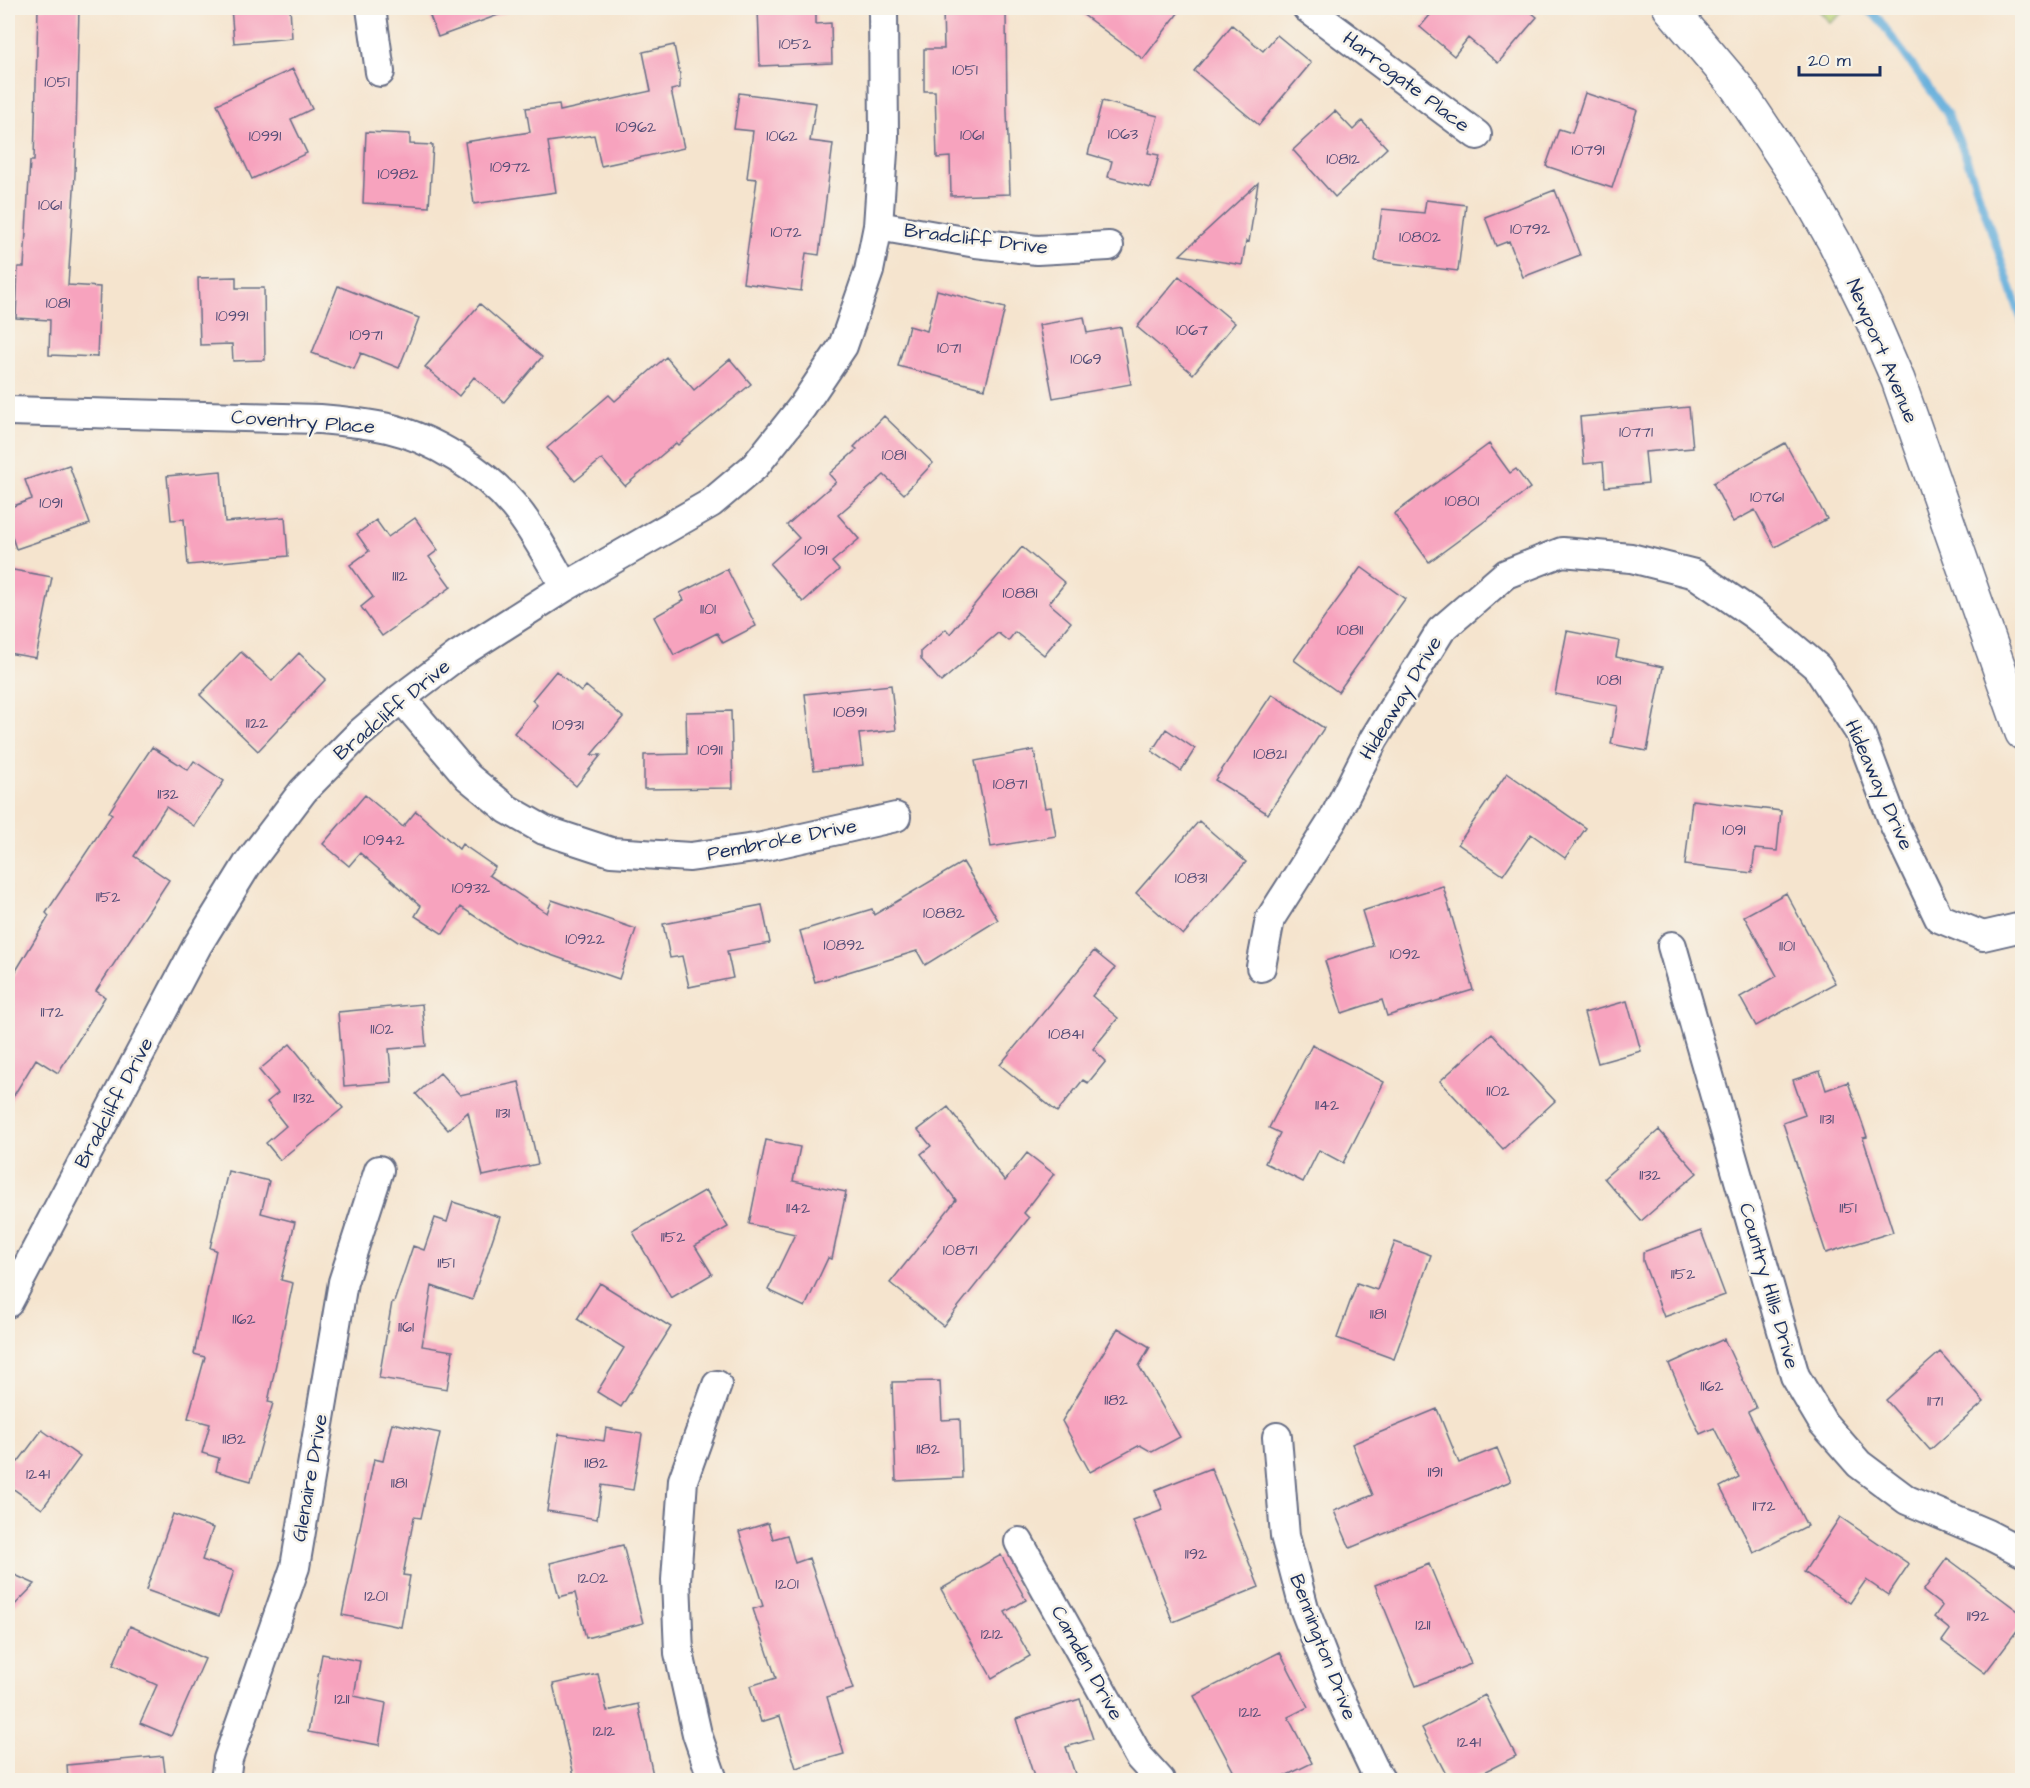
<svg xmlns="http://www.w3.org/2000/svg" width="2030" height="1788" font-family="'Architects Daughter',sans-serif">
<style>
.green{fill:#bad277;stroke:#6a806a;stroke-width:1.5}
.lines{fill:none;stroke-linecap:round;stroke-linejoin:round}
.stream{stroke:#64aedc;stroke-width:8}
.building{fill:#f7a3be}
.minor-casing{stroke:#676e85;stroke-width:32}
.major-casing{stroke:#676e85;stroke-width:36}
.minor{stroke:#fff;stroke-width:28}
.major{stroke:#fff;stroke-width:33}
.labels{text-anchor:middle;dominant-baseline:central;stroke-width:5;stroke-linejoin:round;paint-order:stroke}
.number-label{font-size:16px;fill:#524c76}
.street-label{font-size:20px;fill:#1b2f5e;stroke:#f7f3e8}
</style>
<rect width="100%" height="100%" fill="#f7f3e8"/>
<filter id="ink" filterUnits="userSpaceOnUse"><feTurbulence type="fractalNoise" baseFrequency=".0167" numOctaves="2"/><feDisplacementMap in="SourceGraphic" scale="12" xChannelSelector="R" yChannelSelector="G"/><feConvolveMatrix kernelMatrix="1 2 1 2 8 2 1 2 1" color-interpolation-filters="sRGB"/></filter>
<filter id="wash" filterUnits="userSpaceOnUse"><feTurbulence type="fractalNoise" baseFrequency=".008" numOctaves="4" result="noise"/><feDisplacementMap in="SourceGraphic" scale="24" xChannelSelector="R" yChannelSelector="G"/><feGaussianBlur stdDeviation="1.35" result="paint"/><feColorMatrix in="noise" values="0 0 0 0 0 0 0 0 0 0 0 0 0 0 0 0 0 1.4 0 .05"/><feComposite in="paint" operator="in"/></filter>
<g filter="url(#wash)">
<rect width="100%" height="100%" fill="#f5e4ce"/>
<!-- green -->
<path class="green" d="M1817,8H1849L1830,23Z"/>
<g class="lines">
<!-- stream -->
<path class="stream" d="M1865,8L1878,18L1947,113L1966,157L2022,321"/>
</g>
<g id="blocks">
<!-- building -->
<path class="building" d="M38,8H79L75,174L68,285L100,287L97,357L49,355L50,320L16,318L18,267H24L30,161H34Z
M231,8H290L292,38L234,43Z
M427,8H512V10L438,37Z
M758,8H816V24L831,23L832,63L760,66Z
M1074,8H1182L1143,59Z
M1436,8H1526L1537,17L1498,63L1468,38L1454,56L1420,27Z
M943,9H1006L1007,111L1010,194L951,196L950,157L937,158L935,91H924V49H944Z
M1232,25L1263,51L1277,35L1311,63L1259,125L1194,71Z
M674,45L680,75V88L671,90L684,148L601,166L594,135L548,142L556,192L474,204L465,142L530,132L526,108L559,104L560,111L651,91L643,52Z
M293,69L312,109L291,119L307,153L252,179L217,104Z
M739,93L816,103L810,141L833,144L819,255L806,253L801,291L743,283L757,179L747,178L753,131L734,129Z
M1585,93L1637,110L1612,188L1546,166L1559,129L1572,133Z
M1102,101L1158,116L1148,153L1159,155L1151,188L1108,177L1112,161L1088,154Z
M1335,111L1353,130L1362,121L1387,148L1335,197L1293,150Z
M366,132L410,134V144L433,145L429,207L363,203Z
M1258,183L1249,242L1246,241L1242,265L1180,255Z
M1555,190L1580,255L1523,277L1509,241L1496,246L1485,217Z
M1426,200L1466,205L1458,271L1375,261L1382,209L1424,213Z
M1179,276L1235,323L1193,374L1137,327Z
M236,277V288H264L265,360L233,361L232,344L200,345L198,278Z
M338,286L419,318L399,368L361,353L354,369L312,353Z
M937,290L1005,308L985,389L898,366L909,326L927,331Z
M480,304L542,357L504,402L474,377L459,396L425,367Z
M1084,317L1087,333L1121,327L1131,384L1053,398L1039,325Z
M666,357L694,390L730,359L751,384L678,445L676,443L625,486L602,459L575,481L547,448L609,395L615,401Z
M1689,407L1693,448L1645,452L1648,483L1605,487L1603,462L1584,464L1580,417Z
M884,416L933,463L904,494L884,475L838,515L859,539L832,562L839,570L803,602L770,564L799,538L787,525L836,482L829,474L857,449L854,447Z
M1785,443L1827,519L1775,547L1755,510L1733,522L1713,483Z
M1489,444L1510,473L1516,469L1530,488L1429,562L1394,514Z
M69,465L90,524L16,549L8,525V508L32,499L25,480Z
M221,471L225,522L285,517L288,556L188,565L184,519L171,520L167,476Z
M415,518L438,550L429,557L451,587L382,636L361,607L373,597L350,565L369,551L357,534L376,520L388,537Z
M1022,547L1065,583L1049,603L1071,622L1044,655L1015,632L1008,641L998,633L941,682L921,659V651L946,629L950,634Z
M1361,567L1405,599L1338,692L1294,660Z
M8,569L52,577L36,658L8,653Z
M727,569L756,626L723,643L717,633L674,655L654,617L684,600L680,593Z
M1567,631L1619,641L1616,657L1663,667L1647,751L1611,744L1618,706L1555,694Z
M241,652L272,681L299,653L326,679L258,751L200,695Z
M556,671L581,692L586,686L623,717L591,755H601L576,786L514,733L537,705L532,700Z
M891,685L896,730L859,734L863,765L814,770L805,694Z
M1272,694L1324,728L1268,814L1215,780Z
M731,711L733,788L644,789V755L687,754L686,712Z
M1166,729L1195,749L1181,771L1152,751Z
M152,747L188,770L194,761L224,781L194,826L166,807L134,856L169,880L96,991L105,997L58,1073L36,1059L8,1105V984L49,916L46,913L112,814L109,812Z
M1034,750L1045,808L1051,807L1056,836L991,847L975,761Z
M1507,773L1586,828L1565,858L1531,834L1503,875L1458,844Z
M365,795L403,827L416,811L459,849L462,844L495,867L489,875L547,913L552,900L636,929L619,979L514,942L461,907L443,934L415,916L421,906L360,853L349,866L323,844Z
M1692,800L1781,811L1777,851L1755,849L1752,873L1685,865Z
M1199,821L1246,862L1183,935L1136,893Z
M963,862L998,920L925,965L917,951L815,982L800,931L872,909L874,915Z
M1443,886L1473,990L1387,1016L1382,1000L1342,1013L1325,961L1373,946L1362,911Z
M1786,893L1835,983L1756,1026L1740,997L1777,976L1744,916Z
M762,905L770,943L727,951L733,978L689,987L682,956L670,958L663,924Z
M1094,951L1115,968L1092,996L1118,1018L1093,1049L1106,1061L1088,1083L1083,1080L1057,1112L1000,1065Z
M1627,1001L1641,1051L1598,1063L1584,1013Z
M422,1004L426,1046L389,1049L392,1082L344,1086L338,1012Z
M1492,1034L1555,1101L1503,1149L1440,1081Z
M290,1044L343,1108L280,1160L266,1143L286,1126L267,1102L278,1093L259,1070Z
M1312,1045L1384,1082L1343,1163L1319,1150L1303,1182L1265,1163L1280,1133L1269,1128Z
M1820,1071L1826,1090L1848,1082L1867,1137L1863,1138L1893,1232L1826,1253L1783,1123L1805,1115L1793,1080Z
M440,1073L460,1095L519,1082L538,1164L483,1176L468,1112L448,1130L416,1094Z
M948,1107L1005,1181L1027,1153L1054,1174L1024,1213L1029,1218L943,1326L890,1283L956,1200L921,1154L931,1146L918,1130Z
M1659,1130L1697,1173L1641,1221L1604,1178Z
M766,1140L800,1147L793,1181L846,1192L832,1259L828,1258L805,1307L768,1290L795,1234L749,1224Z
M228,1171L269,1181L261,1213L295,1222L281,1280L293,1283L268,1402L273,1403L251,1481L216,1471L219,1458L202,1453L210,1424L188,1418L205,1357L194,1354L216,1250L210,1248Z
M706,1190L728,1227L695,1246L712,1274L671,1298L633,1232Z
M453,1202L500,1217L472,1300L432,1286L422,1346L453,1351L447,1389L379,1378L392,1302H394L413,1246L424,1250L435,1218L447,1222Z
M1701,1231L1725,1295L1664,1317L1643,1261V1252Z
M1395,1242L1431,1255L1394,1359L1337,1338L1357,1283L1377,1290Z
M600,1283L671,1327L621,1407L597,1392L624,1348L577,1319Z
M1118,1328L1150,1347L1139,1366L1180,1437L1152,1452L1140,1445L1090,1472L1062,1421Z
M1724,1339L1756,1408L1748,1412L1807,1526L1754,1553L1720,1487L1739,1477L1714,1428L1700,1434L1669,1364Z
M1940,1352L1984,1402L1930,1450L1886,1400Z
M940,1381L942,1420L960,1419L962,1478L896,1481L892,1382Z
M1437,1409L1459,1463L1497,1448L1511,1481L1350,1548L1334,1511L1373,1495L1352,1444Z
M392,1423L440,1433L421,1518L414,1517L403,1575L410,1576L401,1627L342,1615L374,1459L383,1461Z
M606,1428L642,1434L633,1490L602,1485L597,1519L547,1511L559,1434L604,1441Z
M42,1430L80,1457L42,1509L8,1485V1455L18,1462Z
M1211,1468L1259,1587L1173,1622L1133,1521L1163,1510L1155,1490Z
M173,1514L213,1528L202,1560L234,1571L219,1616L146,1590Z
M1840,1517L1909,1564L1888,1595L1866,1580L1850,1603L1804,1572Z
M768,1523L773,1539L787,1535L795,1563L809,1558L853,1689L827,1697L844,1754L796,1768L780,1716L761,1722L750,1686L776,1678L753,1609L763,1606L739,1532Z
M623,1545L643,1623L586,1638L575,1593L559,1597L550,1563Z
M1001,1555L1026,1600L1005,1612L1030,1656L992,1678L941,1589Z
M1947,1558L2022,1614V1624L1985,1673L1942,1641L1950,1630L1934,1617L1942,1606L1923,1591Z
M1429,1564L1471,1664L1416,1686L1375,1585Z
M8,1572L35,1584L8,1612Z
M130,1626L205,1659L171,1736L140,1723L157,1685L113,1665Z
M1280,1652L1308,1707L1288,1717L1312,1763L1277,1780H1238L1194,1696Z
M322,1654L360,1661L354,1696L386,1703L379,1745L308,1732Z
M598,1674L607,1711L638,1704L654,1780H575L553,1684Z
M1485,1695L1516,1756L1469,1780H1449L1422,1728Z
M1080,1699L1093,1739L1066,1747L1077,1780H1035L1016,1719Z
M163,1756L166,1780H68L67,1765Z"/>
</g>
</g>
<g filter="url(#ink)">
<use href="#blocks" fill-opacity="0" stroke="#676e85" stroke-width="1.5"/>
<g class="lines">
<defs>
<path id="minor" d="M371,8L380,72
M1307,8L1477,135
M878,226L976,243L1037,250L1109,246
M8,411L320,419C343,421 365,423 388,428C432,438 485,471 514,506C534,530 549,560 565,587
M401,698L468,777L507,809L544,830L611,852L690,857L762,847L896,817
M1672,946L1795,1376L1823,1423L1859,1464L1907,1500L1987,1534L2022,1552
M1261,967L1270,919L1333,820L1374,739L1441,630L1506,574L1562,552L1631,558L1695,574L1756,616L1817,667L1860,733L1895,826L1939,918L1983,936L2022,927
M8,1303L197,946L247,865L303,791L359,734L401,698L458,655L565,587L711,503L755,466L802,407L843,346L869,271L878,226L884,137L883,8
M1277,1437L1285,1536L1304,1608L1333,1683L1373,1767L1381,1780
M1019,1542L1139,1757L1160,1780
M225,1780L228,1759L295,1567L343,1282L379,1170
M713,1780L697,1734L679,1653L676,1580L683,1480L717,1385"/>
<path id="major" d="M1670,8L1736,86L1804,188L1835,243L1866,306L1898,380L2022,733"/>
</defs>
<!-- minor casing -->
<use href="#minor" class="minor-casing"/>
<!-- major casing -->
<use href="#major" class="major-casing"/>
<!-- minor -->
<use href="#minor" class="minor"/>
<!-- major -->
<use href="#major" class="major"/>
</g>
</g>
<g class="labels">
<!-- number labels -->
<g class="number-label">
<text x="795" y="44">1052</text>
<text x="965" y="70">1051</text>
<text x="57" y="82">1051</text>
<text x="636" y="127">10962</text>
<text x="1123" y="134">1063</text>
<text x="972" y="135">1061</text>
<text x="265" y="136">10991</text>
<text x="782" y="136">1062</text>
<text x="1588" y="150">10791</text>
<text x="1343" y="159">10812</text>
<text x="510" y="167">10972</text>
<text x="398" y="174">10982</text>
<text x="50" y="205">1061</text>
<text x="1530" y="229">10792</text>
<text x="786" y="232">1072</text>
<text x="1420" y="237">10802</text>
<text x="58" y="303">1081</text>
<text x="232" y="316">10991</text>
<text x="1192" y="330">1067</text>
<text x="366" y="335">10971</text>
<text x="949" y="348">1071</text>
<text x="1086" y="359">1069</text>
<text x="1636" y="432">10771</text>
<text x="894" y="455">1081</text>
<text x="1767" y="497">10761</text>
<text x="1462" y="501">10801</text>
<text x="51" y="503">1091</text>
<text x="816" y="550">1091</text>
<text x="400" y="576">1112</text>
<text x="1020" y="593">10881</text>
<text x="708" y="609">1101</text>
<text x="1350" y="630">10811</text>
<text x="1609" y="680">1081</text>
<text x="850" y="712">10891</text>
<text x="257" y="723">1122</text>
<text x="568" y="725">10931</text>
<text x="710" y="750">10911</text>
<text x="1270" y="754">10821</text>
<text x="1010" y="784">10871</text>
<text x="168" y="794">1132</text>
<text x="1734" y="830">1091</text>
<text x="384" y="840">10942</text>
<text x="1191" y="878">10831</text>
<text x="471" y="888">10932</text>
<text x="108" y="897">1152</text>
<text x="944" y="913">10882</text>
<text x="585" y="939">10922</text>
<text x="844" y="945">10892</text>
<text x="1787" y="946">1101</text>
<text x="1405" y="954">1092</text>
<text x="52" y="1012">1172</text>
<text x="382" y="1029">1102</text>
<text x="1066" y="1034">10841</text>
<text x="1498" y="1091">1102</text>
<text x="304" y="1098">1132</text>
<text x="1327" y="1105">1142</text>
<text x="503" y="1113">1131</text>
<text x="1827" y="1119">1131</text>
<text x="1650" y="1175">1132</text>
<text x="798" y="1208">1142</text>
<text x="1848" y="1208">1151</text>
<text x="673" y="1237">1152</text>
<text x="960" y="1250">10871</text>
<text x="446" y="1263">1151</text>
<text x="1683" y="1274">1152</text>
<text x="1378" y="1314">1181</text>
<text x="244" y="1319">1162</text>
<text x="406" y="1327">1161</text>
<text x="1712" y="1386">1162</text>
<text x="1116" y="1400">1182</text>
<text x="1935" y="1401">1171</text>
<text x="234" y="1439">1182</text>
<text x="928" y="1449">1182</text>
<text x="596" y="1463">1182</text>
<text x="1435" y="1472">1191</text>
<text x="38" y="1474">1241</text>
<text x="399" y="1483">1181</text>
<text x="1764" y="1506">1172</text>
<text x="1196" y="1554">1192</text>
<text x="593" y="1578">1202</text>
<text x="787" y="1584">1201</text>
<text x="376" y="1596">1201</text>
<text x="1978" y="1616">1192</text>
<text x="1423" y="1625">1211</text>
<text x="992" y="1634">1212</text>
<text x="342" y="1699">1211</text>
<text x="1250" y="1712">1212</text>
<text x="604" y="1731">1212</text>
<text x="1469" y="1742">1241</text>
</g>
<!-- street labels -->
<g class="street-label">
<text transform="translate(1406 82) rotate(37)">Harrogate Place</text>
<text transform="translate(976 239) rotate(7)">Bradcliff Drive</text>
<text transform="translate(1882 351) rotate(67)">Newport Avenue</text>
<text transform="translate(303 422) rotate(4)">Coventry Place</text>
<text transform="translate(1401 698) rotate(-59)">Hideaway Drive</text>
<text transform="translate(392 710) rotate(-40)">Bradcliff Drive</text>
<text transform="translate(1879 785) rotate(66)">Hideaway Drive</text>
<text transform="translate(782 840) rotate(-11)">Pembroke Drive</text>
<text transform="translate(114 1103) rotate(-62)">Bradcliff Drive</text>
<text transform="translate(1769 1286) rotate(74)">Country Hills Drive</text>
<text transform="translate(310 1478) rotate(-80)">Glenaire Drive</text>
<text transform="translate(1323 1647) rotate(69)">Bennington Drive</text>
<text transform="translate(1087 1663) rotate(61)">Camden Drive</text>
</g>
</g>
<!-- margin -->
<rect width="2030" height="1788" fill="none" stroke="#f7f3e8" stroke-width="30"/>
<!-- scale -->
<path d="M1799 66v9h81v-9" fill="none" stroke="#1b2f5e" stroke-width="3"/>
<text x="1808" y="66" font-size="18" fill="#1b2f5e" stroke="#f7f3e8" stroke-width="4.5" paint-order="stroke">20 m</text>
</svg>
